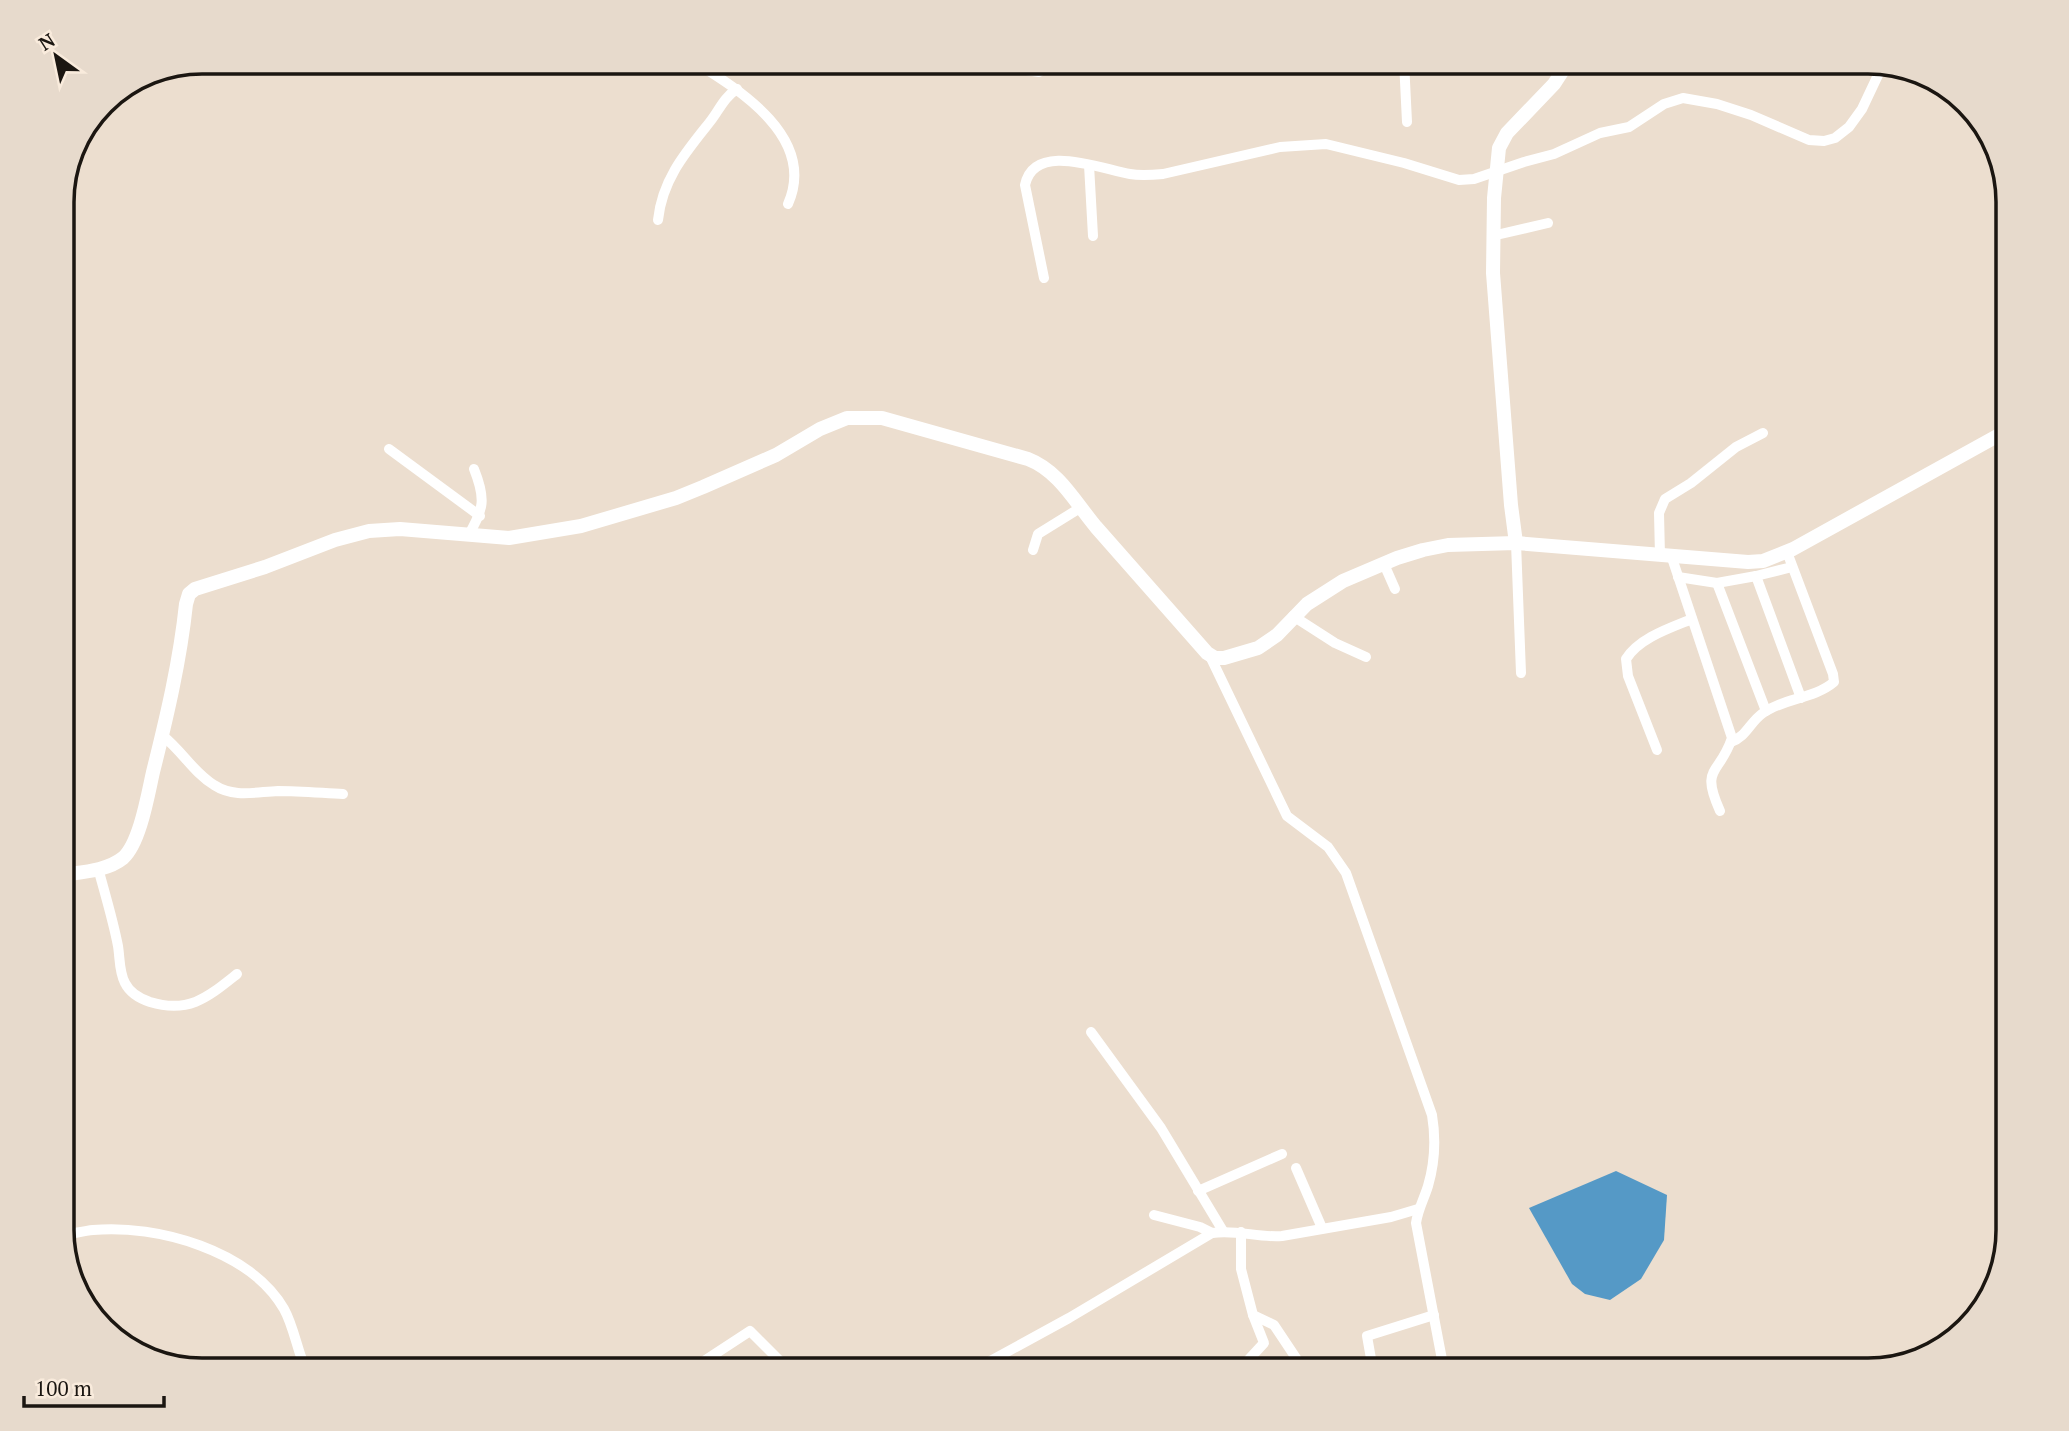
<svg xmlns="http://www.w3.org/2000/svg" width="2069" height="1431" font-family="'PT Serif',serif">
	<style>
		.water { fill: #5599c6 }
		.lines { fill: none; stroke-linecap: round; stroke-linejoin: round }
		.minor { stroke: #fff; stroke-width: 10 }
		.tertiary { stroke: #fff; stroke-width: 14 }
		.rim { fill: none; stroke: #1b1611; stroke-width: 3.5 }
	</style>
	<rect width="100%" height="100%" fill="#ecdecf"/>
	<path class="water" d="M1616 1171 1667 1195 1664 1240 1641 1279 1610 1300 1585 1294 1572 1284 1529 1208Z"/>
	<g class="lines">
		<g class="minor">
			<path d="M693 61C740 90 817 138 788 204"/>
			<path d="M970 61 1039 72 1044 69 1047 61"/>
			<path d="M1404 61 1407 122"/>
			<path d="M1089 165 1093 236"/>
			<path d="M658 220C662 180 685 153 709 123 719 111 723 98 737 89"/>
			<path d="M1492 236 1548 223"/>
			<path d="M1044 278 1025 185C1034 141 1101 169 1130 174 1141 176 1152 175 1163 174L1280 147 1326 144 1404 163 1459 180 1474 179 1524 162 1554 154 1600 133 1629 127 1664 104 1683 98 1717 104 1751 115 1809 140 1824 141 1835 138 1849 127 1862 109 1879 73 1881 65"/>
			<path d="M389 449 480 516"/>
			<path d="M468 536C484 509 486 499 474 469"/>
			<path d="M1516 543 1521 673"/>
			<path d="M1033 550 1038 534 1080 508"/>
			<path d="M1660 556 1659 513 1665 499 1691 483 1736 447 1763 433"/>
			<path d="M1672 558 1732 738C1719 776 1700 766 1720 811"/>
			<path d="M1384 564 1395 589"/>
			<path d="M1756 576 1801 698"/>
			<path d="M1678 577 1717 583"/>
			<path d="M1293 616 1335 643 1366 657"/>
			<path d="M1210 656 1287 816 1328 847 1346 873 1432 1115C1436 1139 1435 1162 1428 1186 1424 1199 1418 1209 1416 1223L1444 1370"/>
			<path d="M1766 711 1717 583 1756 576 1792 567"/>
			<path d="M163 736C182 751 194 773 214 785 234 798 255 792 278 791 299 791 322 793 343 794"/>
			<path d="M1731 742C1746 737 1750 722 1763 713 1784 698 1814 699 1834 682L1833 674 1787 552"/>
			<path d="M1657 750 1628 676 1626 659C1639 638 1670 628 1692 619"/>
			<path d="M98 868C105 894 113 920 118 946 120 958 119 972 125 983 130 993 141 999 150 1002 189 1014 208 997 237 974"/>
			<path d="M1091 1032 1161 1128 1223 1231"/>
			<path d="M1296 1168 1322 1228"/>
			<path d="M1198 1191 1282 1154"/>
			<path d="M1154 1215 1200 1227 1212 1233"/>
			<path d="M1241 1232V1269L1253 1315 1274 1325 1304 1370"/>
			<path d="M62 1235C72 1234 83 1231 93 1230 157 1224 251 1251 284 1309 294 1327 297 1350 306 1370"/>
			<path d="M1240 1369 1264 1343 1253 1315"/>
			<path d="M687 1370 695 1367 750 1331 789 1370"/>
			<path d="M974 1370 1069 1318 1212 1233C1236 1229 1258 1238 1282 1236L1391 1217 1418 1209"/>
			<path d="M1373 1370 1367 1336 1434 1315"/>
		</g>
		<g class="tertiary">
			<path d="M1516 543 1511 505 1493 273 1494 198 1499 148 1507 133 1554 84 1569 61"/>
			<path d="M62 875C81 872 107 871 123 858 140 843 148 794 153 772 167 716 180 661 186 604L189 594 195 589 265 567 335 540 369 531 400 529 509 538 581 526 676 498 703 487 776 455 820 429 847 418H882L1028 459C1059 471 1075 502 1096 527 1133 569 1170 611 1207 653L1215 658H1224L1258 648 1277 635 1307 604 1343 581 1397 558 1423 550 1448 545 1516 543 1748 562 1763 561 1793 549 2008 430"/>
		</g>
	</g>
	<path d="M0 0H2069V1431H0ZM202 74H1868A128 128 0 0 1 1996 202V1230A128 128 0 0 1 1868 1358H202A128 128 0 0 1 74 1230V202A128 128 0 0 1 202 74Z" fill="#e7dacc" fill-rule="evenodd"/>
	<path class="rim" d="M202 74H1868A128 128 0 0 1 1996 202V1230A128 128 0 0 1 1868 1358H202A128 128 0 0 1 74 1230V202A128 128 0 0 1 202 74Z"/>
	<g transform="translate(56 56) rotate(327)" stroke="#f9ebdc" stroke-width="5" paint-order="stroke">
	<path d="M0-5L12 26L0 18L-12 26Z" fill="#1b1611"/>
	<text y="-10" font-size="19" font-weight="bold" text-anchor="middle" fill="#1b1611">N</text>
	</g>
	<path d="M24 1396v10h140v-10" fill="none" stroke="#1b1611" stroke-width="3.5"/>
	<text x="35" y="1396" font-size="21" fill="#1b1611" stroke="#f9ebdc" stroke-width="5" paint-order="stroke">100 m</text>
</svg>
